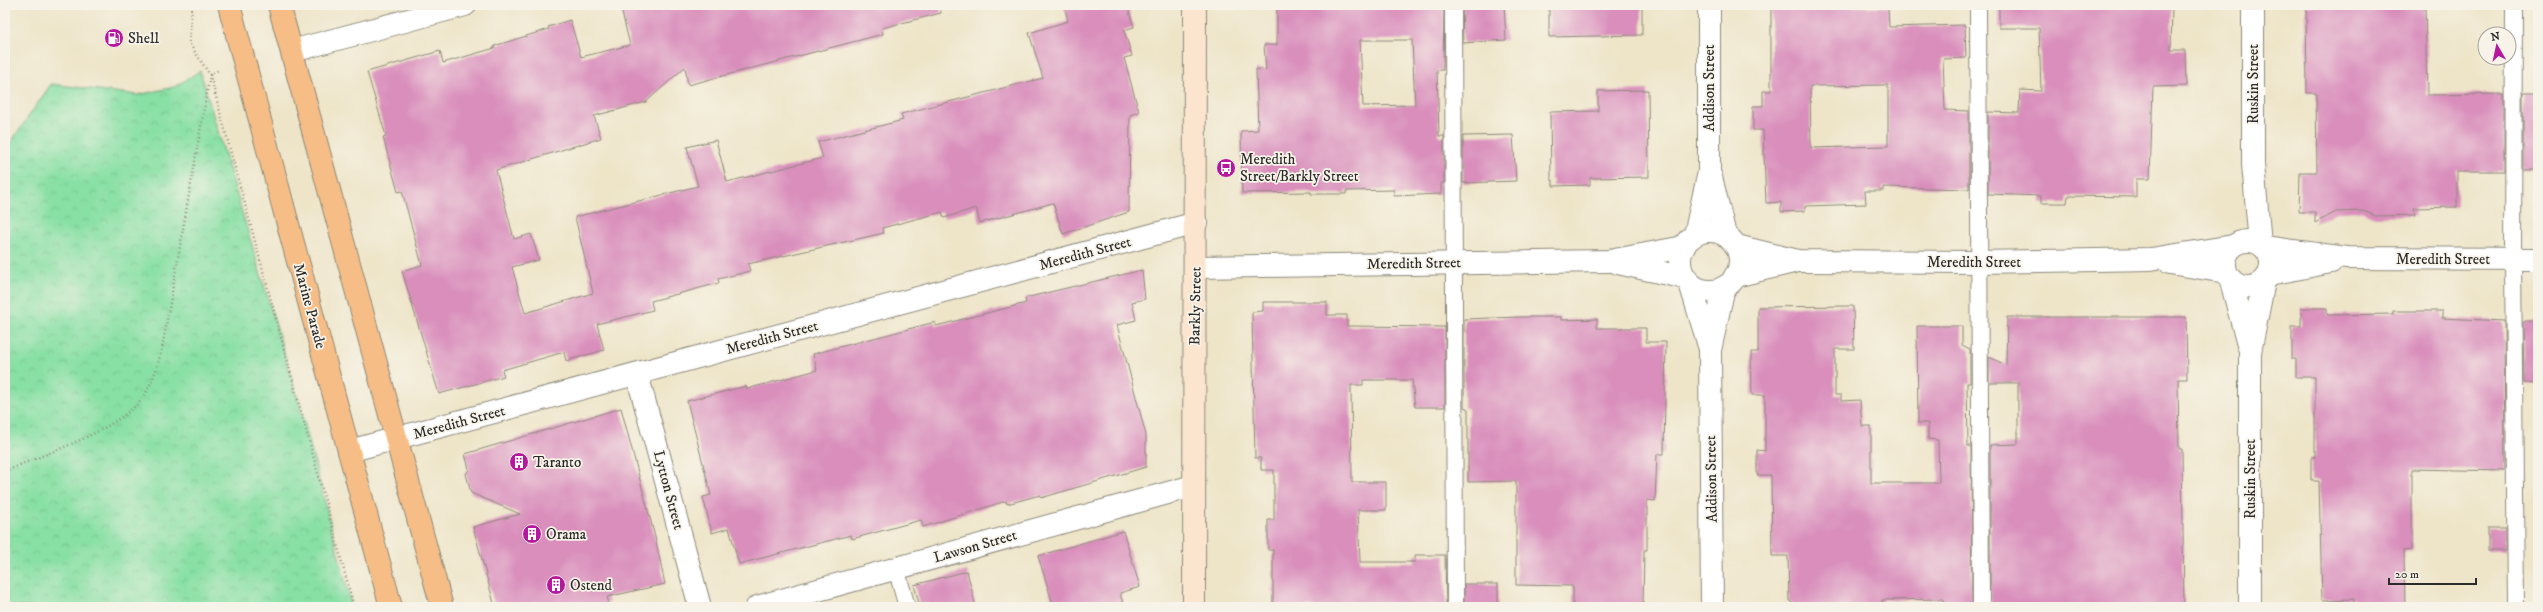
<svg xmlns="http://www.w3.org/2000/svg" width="2543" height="612" font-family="'IM FELL DW Pica',serif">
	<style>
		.park { fill: url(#park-crowns); stroke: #5a8668 }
		.building { fill: #d98ebc; fill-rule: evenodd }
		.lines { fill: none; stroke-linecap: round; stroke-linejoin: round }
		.service-casing { stroke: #8c887a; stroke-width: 18 }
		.minor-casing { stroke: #8c887a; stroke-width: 24 }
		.secondary-casing { stroke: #8c887a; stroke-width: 24 }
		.primary-casing { stroke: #8c887a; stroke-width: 24 }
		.path { stroke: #8c887a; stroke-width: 2.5; stroke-dasharray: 1 3; stroke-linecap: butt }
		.service { stroke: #fff; stroke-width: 16 }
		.minor { stroke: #fff; stroke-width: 22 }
		.secondary { stroke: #fbe5cf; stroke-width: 22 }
		.primary { stroke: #f6be86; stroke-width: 22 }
		.labels { text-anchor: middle; stroke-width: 3.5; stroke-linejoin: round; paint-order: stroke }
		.poi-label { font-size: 15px; fill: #2b2b2b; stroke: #f7f3e8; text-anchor: start }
		.street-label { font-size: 15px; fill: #2b2b2b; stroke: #f7f3e8 }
	</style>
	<defs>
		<pattern id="park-crowns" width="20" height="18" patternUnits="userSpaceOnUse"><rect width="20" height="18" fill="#88e0a4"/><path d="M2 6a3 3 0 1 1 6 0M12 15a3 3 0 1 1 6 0" fill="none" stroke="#76c08d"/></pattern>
	</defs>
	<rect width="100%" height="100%" fill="#f7f3e8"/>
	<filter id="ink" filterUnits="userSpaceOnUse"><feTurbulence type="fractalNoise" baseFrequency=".025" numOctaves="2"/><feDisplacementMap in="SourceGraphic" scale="8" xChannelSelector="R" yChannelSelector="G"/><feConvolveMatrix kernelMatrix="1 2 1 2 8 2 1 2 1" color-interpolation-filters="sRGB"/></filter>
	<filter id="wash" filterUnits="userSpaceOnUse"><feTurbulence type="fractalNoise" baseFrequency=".012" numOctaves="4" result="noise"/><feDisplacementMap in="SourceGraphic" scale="16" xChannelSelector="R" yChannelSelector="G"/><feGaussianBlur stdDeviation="0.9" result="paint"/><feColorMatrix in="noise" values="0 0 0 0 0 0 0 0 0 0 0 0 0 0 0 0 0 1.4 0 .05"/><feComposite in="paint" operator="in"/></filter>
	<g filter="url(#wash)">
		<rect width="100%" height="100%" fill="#eee5c9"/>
		<path class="park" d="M200 71 300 406 352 607H5V151L51 84 138 95 174 87Z"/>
		<g id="blocks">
			<g class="building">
				<path d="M639 5H940L941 13 882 28 883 34 688 85 685 67 646 102 594 116 601 138 496 170 514 239 531 234 539 260 512 267 525 313 593 293 575 217 698 186 687 147 716 140 727 182 823 158 818 142 903 120 901 114 1043 78 1029 33 1068 21 1064 5H1127L1134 27 1124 30 1132 56 1124 58 1139 112 1130 115 1129 212 1063 234 1053 203 980 223 976 208 944 218 942 212 882 228 884 233 748 264 750 271 718 279 719 283 651 301 653 310 597 324 604 350 566 361 564 352 502 370 504 376 439 394 402 271 422 265 402 191 398 192 383 137 386 136 367 72 440 51 443 63 495 48 494 46 549 29 548 27 570 20 581 57 630 45 621 9Z"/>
				<path d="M1277 5H1444L1443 70H1437L1439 136H1444V183H1441V194L1394 196V190L1346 191V194H1311V192L1242 193 1241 131 1258 130 1256 69 1266 70 1264 45H1277ZM1360 40H1412L1415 105 1363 106Z"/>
				<path d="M1462 5H1504L1506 40 1463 43Z"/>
				<path d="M1549 5H1642V35L1549 37Z"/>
				<path d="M1771 5 1888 7 1889 27 1965 25 1966 58 1943 59 1945 110 1969 111V189L1883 187V191H1865L1866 204 1805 206V211L1781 212V202L1766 203 1763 130H1753V106H1763V91H1771ZM1888 85V146L1811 148 1810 86Z"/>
				<path d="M1999 5H2172L2171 50H2185L2186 86 2153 87 2150 179H2136V197L2068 196 2067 203H2041V196L1988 194V112L2019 113 2020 90 2041 91 2039 28H1999Z"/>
				<path d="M2306 5H2425L2427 95 2504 94V171H2457V207L2414 208 2415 215 2376 216 2363 211 2336 212 2315 223V212H2299L2300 172H2317L2316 93H2307Z"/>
				<path d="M1648 90 1649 177 1590 178V185L1553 186V180H1551L1550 112 1598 111V91Z"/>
				<rect x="2523" y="93" width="15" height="77"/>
				<path d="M1513 135 1516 181 1463 183V136Z"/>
				<path d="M1142 270 1145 299 1132 302 1136 320 1117 325 1146 435V467L1041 498 1040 495 1007 504 1006 501 923 527 921 520 852 539 851 535 739 564 729 528 712 533 703 497 711 495 687 401 746 386 747 389 817 370 813 354 935 322 936 326 1026 303 1025 298Z"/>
				<path d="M1263 302H1327V315H1347V326L1445 327V407H1415L1412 380H1363V385H1351L1352 482H1386V510H1358L1360 562H1415V555H1445L1446 607H1273V550H1268V520H1274V470H1261V458H1255L1252 312 1263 311Z"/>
				<path d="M1853 306 1854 349H1835V395H1841V401L1860 400 1862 426H1871V483H1939L1938 440 1928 439V423H1918L1917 326H1962V345L1970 349V383H1967L1968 446H1971L1972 607H1943V599L1882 600V607H1792L1791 601H1789L1788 556H1772L1771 475H1757V450L1765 451V395H1752L1751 352H1758V307Z"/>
				<path d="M2301 308H2327V315L2393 314V311H2442V318L2504 321 2505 471 2412 469V550L2404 551 2405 607H2354V599L2322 600 2319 481H2311V457H2315V377H2296V359H2292V326H2301Z"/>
				<path d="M1519 317H1561V320L1597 319V328H1646V342H1666L1664 454H1657L1655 501 1647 500V550H1644L1643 607H1573V586L1516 585V481L1468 482V409L1464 407V319Z"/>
				<path d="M2007 317H2186L2187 379H2178L2179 449H2182L2184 607H1990V445L2018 444V383H1989V357L2006 365Z"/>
				<path d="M2523 322H2538V384L2524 383Z"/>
				<path d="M621 408 655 537 665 584 607 597 609 603 594 607H495L473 527 520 514 471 493 466 474 469 469 465 454Z"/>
				<rect x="2487" y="528" width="19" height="23"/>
				<path d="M1123 531 1140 587 1120 593 1124 607H1054L1038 556Z"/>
				<path d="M967 571 976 607H920L914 585Z"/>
				<rect x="1464" y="584" width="34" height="23"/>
			</g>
		</g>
	</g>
	<g filter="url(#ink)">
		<use href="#blocks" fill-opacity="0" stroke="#8c887a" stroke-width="1"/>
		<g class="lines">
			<g class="service-casing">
				<g id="service">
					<path d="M1453 5 1455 607"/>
					<path d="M1978 5 1981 607"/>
					<path d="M2514 5 2513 259 2516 607"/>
					<path d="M896 568 907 607"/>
				</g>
			</g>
			<g class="minor-casing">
				<g id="minor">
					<path d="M2253 5V164L2260 244"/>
					<path d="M292 51 465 5"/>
					<path d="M1711 177 1725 235"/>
					<circle cx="1710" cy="261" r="30"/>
					<path d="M1695 235 1709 172V5"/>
					<circle cx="2248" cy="264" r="23"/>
					<path d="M1736 246 1798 261 1978 262 2151 259 2233 246"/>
					<path d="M2264 247 2347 258 2538 259"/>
					<path d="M1618 263 1686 278"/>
					<path d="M2170 263 2226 272"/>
					<path d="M1196 267 1609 261 1684 247"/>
					<path d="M2269 274 2331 262"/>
					<path d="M1735 276 1793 262"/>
					<path d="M2231 281 2248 345"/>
					<path d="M1690 283 1710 349"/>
					<path d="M637 374 700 607"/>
					<path d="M349 451 1196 223"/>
					<path d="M757 607 1193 486"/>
					<path d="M1712 607 1710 350 1724 287"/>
					<path d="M2250 607V352L2264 281"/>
				</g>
			</g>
			<g class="secondary-casing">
				<path id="secondary" d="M1194 607 1195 5"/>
			</g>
			<g class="primary-casing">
				<g id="primary">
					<path d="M229 5 391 607"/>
					<path d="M279 5 442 607"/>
				</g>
			</g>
			<g class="path">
				<path d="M192 5 189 43 210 75 354 607"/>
				<path d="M5 471C44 454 118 431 143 397 154 381 159 361 163 343L210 75 220 69"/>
			</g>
			<use href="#service" class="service"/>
			<use href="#minor" class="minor"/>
			<use href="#secondary" class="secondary"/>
			<use href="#primary" class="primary"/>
		</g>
	</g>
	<defs>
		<g id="fuel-disc" transform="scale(1)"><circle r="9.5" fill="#b5179e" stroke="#f7f3e8"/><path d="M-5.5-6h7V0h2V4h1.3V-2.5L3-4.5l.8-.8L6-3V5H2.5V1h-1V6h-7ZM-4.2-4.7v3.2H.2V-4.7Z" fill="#fff"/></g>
		<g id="bus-disc" transform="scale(1)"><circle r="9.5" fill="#b5179e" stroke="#f7f3e8"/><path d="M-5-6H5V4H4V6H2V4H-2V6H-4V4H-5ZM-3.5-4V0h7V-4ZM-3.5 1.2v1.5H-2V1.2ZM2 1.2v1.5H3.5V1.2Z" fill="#fff"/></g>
		<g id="building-disc" transform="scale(1)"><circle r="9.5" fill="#b5179e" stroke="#f7f3e8"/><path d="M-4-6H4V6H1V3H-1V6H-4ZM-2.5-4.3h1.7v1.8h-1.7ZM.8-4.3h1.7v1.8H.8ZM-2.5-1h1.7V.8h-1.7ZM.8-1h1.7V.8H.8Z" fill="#fff"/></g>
	</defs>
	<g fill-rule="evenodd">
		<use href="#fuel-disc" x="114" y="38"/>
		<use href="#bus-disc" x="1226" y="168"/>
		<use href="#building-disc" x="519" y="462"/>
		<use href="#building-disc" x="532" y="534"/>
		<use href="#building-disc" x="556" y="585"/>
	</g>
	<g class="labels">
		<g class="poi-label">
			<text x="128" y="43">Shell</text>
			<text x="1240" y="164">Meredith<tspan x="1240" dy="17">Street/Barkly Street</tspan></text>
			<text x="533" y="467">Taranto</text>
			<text x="546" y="539">Orama</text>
			<text x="570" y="590">Ostend</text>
		</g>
		<g class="street-label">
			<text transform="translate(2253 84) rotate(-90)" y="5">Ruskin Street</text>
			<text transform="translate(1709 88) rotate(-90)" y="5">Addison Street</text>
			<text transform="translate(1085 253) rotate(-15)" y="5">Meredith Street</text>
			<text x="2443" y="264">Meredith Street</text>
			<text x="1974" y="267">Meredith Street</text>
			<text transform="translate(1414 263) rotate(-1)" y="5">Meredith Street</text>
			<text transform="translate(310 306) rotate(75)" y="5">Marine Parade</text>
			<text transform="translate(1195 306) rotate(-89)" y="5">Barkly Street</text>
			<text transform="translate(772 337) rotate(-15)" y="5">Meredith Street</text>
			<text transform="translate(459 422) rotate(-15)" y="5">Meredith Street</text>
			<text transform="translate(1711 479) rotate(-91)" y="5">Addison Street</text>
			<text transform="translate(2250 479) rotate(-90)" y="5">Ruskin Street</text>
			<text transform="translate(669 490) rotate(75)" y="5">Lytton Street</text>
			<text transform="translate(975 546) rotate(-16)" y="5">Lawson Street</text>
		</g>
	</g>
	<rect width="2543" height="612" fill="none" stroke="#f7f3e8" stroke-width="20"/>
	<g transform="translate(2497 46) rotate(351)"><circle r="19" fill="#f7f3e8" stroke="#a5a39c"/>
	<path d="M0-3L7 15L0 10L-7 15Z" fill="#b5179e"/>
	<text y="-6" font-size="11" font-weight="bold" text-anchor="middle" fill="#2b2b2b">N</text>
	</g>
	<path d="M2389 578v6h87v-6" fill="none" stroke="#2b2b2b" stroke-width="2"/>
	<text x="2395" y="578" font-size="12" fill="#2b2b2b" stroke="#f7f3e8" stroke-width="3" paint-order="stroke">20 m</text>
</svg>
